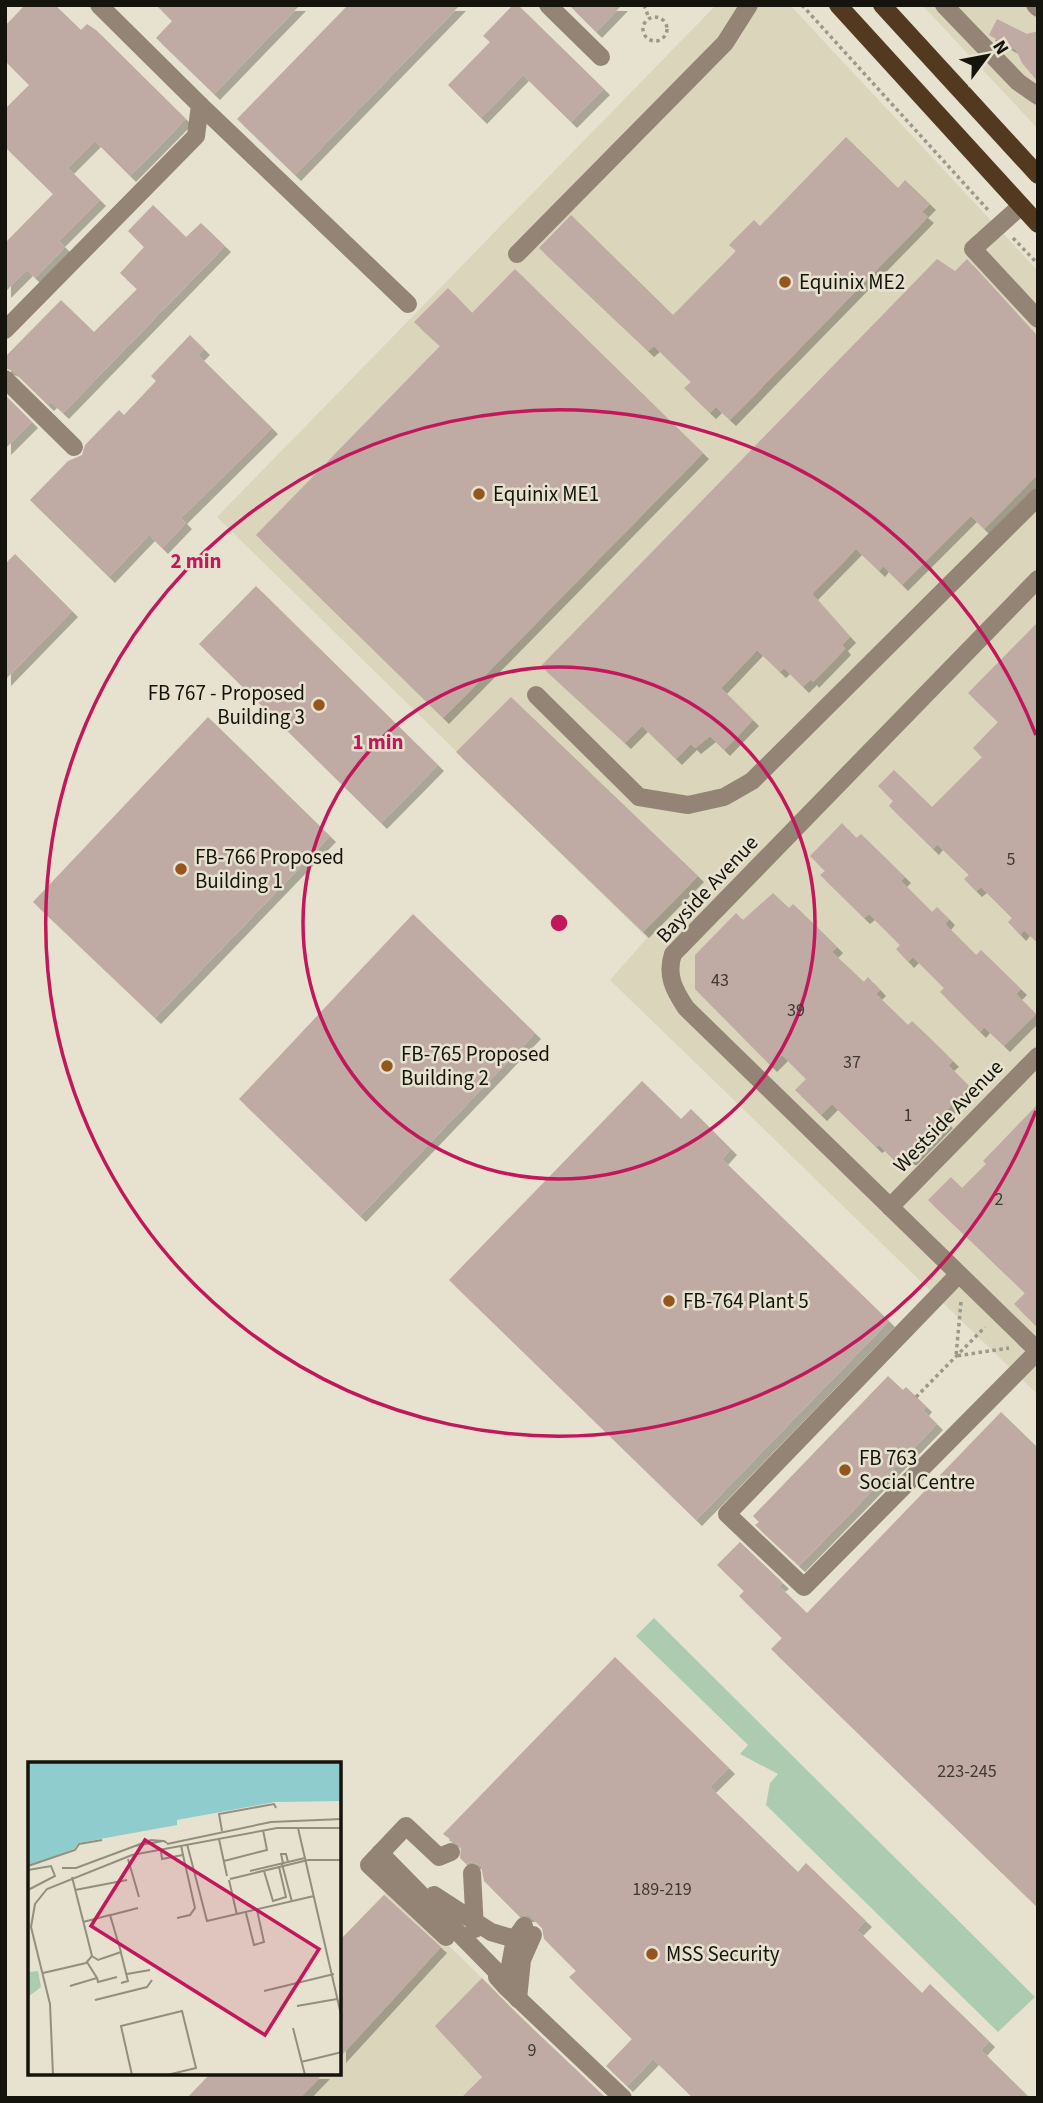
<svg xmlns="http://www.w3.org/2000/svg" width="1043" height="2103" font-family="'Source Sans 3',sans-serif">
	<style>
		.built { fill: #dbd5bb }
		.green { fill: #accbb1 }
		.building { fill: #bfaaa4; filter: url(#shadow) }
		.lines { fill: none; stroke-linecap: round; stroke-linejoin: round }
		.path { stroke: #9c998a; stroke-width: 3.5; stroke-dasharray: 3.5 3.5; stroke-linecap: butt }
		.minor { stroke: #938475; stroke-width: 18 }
		.major { stroke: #52391f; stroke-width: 18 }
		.ring { fill: none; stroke: #c2185b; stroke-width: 3.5 }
		.poi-dot { fill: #94561c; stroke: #e6e2cf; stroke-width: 2.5 }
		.labels { text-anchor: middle; stroke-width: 5; stroke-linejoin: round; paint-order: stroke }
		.number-label { font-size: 18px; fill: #3f3932 }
		.poi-label { font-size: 21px; fill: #14130c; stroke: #e6e2cf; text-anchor: start }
		.street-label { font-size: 21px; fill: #14130c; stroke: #e6e2cf }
		.inset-river { fill: none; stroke: #8ecccd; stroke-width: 3.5 }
		.inset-road { fill: none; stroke: #928f81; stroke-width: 2 }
		.view { fill: #c2185b; fill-opacity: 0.15; stroke: #c2185b; stroke-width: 3.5 }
		.inset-edge { fill: none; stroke: #14130c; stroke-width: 3.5 }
		.centre { fill: #c2185b; stroke: #e6e2cf; stroke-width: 3.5 }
		.ring-label { font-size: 21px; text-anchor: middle; font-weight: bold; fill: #c2185b; stroke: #e6e2cf; stroke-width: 5; stroke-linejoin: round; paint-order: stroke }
	</style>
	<defs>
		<filter id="shadow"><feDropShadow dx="6" dy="6" stdDeviation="0" flood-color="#0004"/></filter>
	</defs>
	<rect width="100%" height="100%" fill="#e6e2cf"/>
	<g class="built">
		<path d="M716 5H790L1038 271V1395L610 980 647 938 217 517Z"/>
		<path d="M922 5H1038V129Z"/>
		<path d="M390 1888 531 2026 461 2098H187L211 2073H340V1940Z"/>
	</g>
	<path class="green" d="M654 1618 1035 1997 998 2032 766 1805 770 1783 778 1774 740 1754 748 1745 636 1636Z"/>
	<g class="building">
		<path d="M25 5H55L81 30 87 24 96 30 186 119 130 176 95 141 68 168 100 200 59 241 65 247 35 278 27 270 5 292V243L53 194 5 147V109L29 85 5 61V26Z"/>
		<path d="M156 5H300L214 94 156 38 172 21Z"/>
		<path d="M348 5H460L295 175 237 119Z"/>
		<path d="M513 5H518L604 89 571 122 523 75 481 118 448 85 490 42 483 36Z"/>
		<path d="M569 5H622L596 32Z"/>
		<path d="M997 19 1027 34 1038 31V82L1022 63 1016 50 989 35Z"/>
		<path d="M846 137 898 188 905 180 930 204 922 212 928 217 730 420 716 407 710 413 684 388 691 382 654 346 648 351 539 248 571 215 673 315 736 251 729 245 754 220 760 226Z"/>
		<path d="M153 205 186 237 201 223 225 246 63 413 51 402 48 405 13 371 5 368V357L61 300 94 332 137 289 120 273 144 247 128 231Z"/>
		<path d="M937 259 955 271 967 259 1038 337V474L984 529 971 516 902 585 883 566 879 571 856 549 812 594 850 637 842 645 845 649 813 682 811 679 803 687 784 668 780 672 757 650 721 688 753 720 724 750 710 736 695 748 691 744 676 759 642 726 625 743 541 666Z"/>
		<path d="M515 269 703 453 443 718 256 535 440 346 414 322 448 288 472 313Z"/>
		<path d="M190 335 204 349 198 355 272 428 181 518 186 523 162 548 149 535 109 577 30 500 68 461 82 455 85 445 119 410 124 415 156 381 151 376Z"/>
		<path d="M5 395 32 422 5 449Z"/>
		<path d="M15 554 72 611 5 680V564Z"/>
		<path d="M256 586 438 765 381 823 199 644Z"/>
		<path d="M1038 622V943L1024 930 1020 935 1008 922 1012 918 981 887 976 891 964 879 969 875 937 844 933 849 889 806 893 801 878 786 894 770 932 807 982 757 973 748 998 722 968 693Z"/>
		<path d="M511 697 698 876 643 932 456 752Z"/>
		<path d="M208 717 330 836 155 1018 33 902Z"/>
		<path d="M842 823 856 838 861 834 905 877 901 881 932 912 937 907 949 919 945 924 976 955 981 950 1021 989 1016 994 1036 1014 1004 1046 984 1027 980 1032 940 992 944 988 913 957 908 962 896 949 900 945 869 914 864 918 820 875 825 871 810 856Z"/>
		<path d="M773 893 789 908 793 904 817 927 837 947 832 952 864 982 868 977 880 990 876 994 908 1025 912 1021 936 1044 953 1061 948 1065 968 1085 941 1117 947 1122 911 1159 892 1158 879 1145 876 1147 832 1104 821 1115 795 1090 806 1079 782 1055 771 1066 695 989V955L736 913 743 920Z"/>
		<path d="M413 914 535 1033 360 1216 239 1099Z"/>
		<path d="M642 1081 681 1119 691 1109 731 1149 722 1159 889 1321 696 1520 449 1280Z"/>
		<path d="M1038 1104V1328L1014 1304 1025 1293 928 1200 951 1177 962 1188 986 1164 983 1161Z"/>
		<path d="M888 1376 903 1390 906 1387 926 1406 923 1410 937 1424 799 1566 755 1525 759 1522 753 1516Z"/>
		<path d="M1001 1412 1038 1448V1908L771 1649 782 1638 739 1596 744 1591 717 1565 740 1542 783 1583 779 1586 807 1613Z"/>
		<path d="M615 1657 729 1768 710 1787 798 1872 806 1863 866 1921 857 1930 922 1993 930 1984 989 2041 981 2050 1030 2098H693L653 2059 627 2086 606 2066 632 2039 569 1977 576 1971 544 1939 542 1928 530 1916H519L484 1881 481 1866 472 1862 466 1864 460 1858 461 1847 443 1834Z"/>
		<path d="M384 1895 441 1947 340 2057V1940Z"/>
		<path d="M482 1978 511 2008 606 2098H461L482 2077 435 2026Z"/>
		<path d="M211 2073H324L300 2098H187Z"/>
	</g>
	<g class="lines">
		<g class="path">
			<path d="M644 5 649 18"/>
			<path d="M802 5 989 211"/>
			<circle cx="655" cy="29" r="12"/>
			<path d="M1013 238 1038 264"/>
			<path d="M961 1302 956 1356 1009 1348"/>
			<path d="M916 1397 985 1327"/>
		</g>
		<g class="minor">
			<path d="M548 5 601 57"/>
			<path d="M944 5 1018 82 1038 96"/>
			<path d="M1035 5 1038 8"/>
			<path d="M200 105 408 304"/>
			<path d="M1021 206 973 249 1038 319"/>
			<path d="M517 254 725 43 749 5"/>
			<path d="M5 330 196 136 200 105 99 5"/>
			<path d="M5 379 74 447"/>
			<path d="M1038 579 673 954C666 975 674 990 686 1008L1038 1351"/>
			<path d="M536 695 639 797 688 805 724 797 752 781 1038 497"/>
			<path d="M890 1207 1038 1056"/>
			<path d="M958 1275 727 1514 804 1587 1038 1351"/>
			<path d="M380 1853 497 1972V1977L506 1987 623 2098"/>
			<path d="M472 1873 475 1929"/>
			<path d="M434 1895 491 1932 515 1939"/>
			<path d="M446 1937 369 1865 406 1826 439 1857 451 1852"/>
			<path d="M506 1987 515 1939 524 1926"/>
			<path d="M518 1999 522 1960 533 1935"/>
		</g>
		<g class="major">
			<path d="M838 5 1038 224"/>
			<path d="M882 5 1038 175"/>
		</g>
	</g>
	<g class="ring">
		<circle cx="559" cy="923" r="256"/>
		<path d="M1036 1111A513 513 0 1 1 1036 735"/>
	</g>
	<g class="poi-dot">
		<circle cx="785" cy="282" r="7"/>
		<circle cx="479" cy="494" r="7"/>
		<circle cx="319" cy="705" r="7"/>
		<circle cx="181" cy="869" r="7"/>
		<circle cx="387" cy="1066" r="7"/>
		<circle cx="669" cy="1301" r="7"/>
		<circle cx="845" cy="1470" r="7"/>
		<circle cx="652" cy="1954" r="7"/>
	</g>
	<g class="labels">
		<g class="number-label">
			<text x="1011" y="865">5</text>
			<text x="720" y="986">43</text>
			<text x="796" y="1016">39</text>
			<text x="852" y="1068">37</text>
			<text x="908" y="1121">1</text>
			<text x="999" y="1205">2</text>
			<text x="967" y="1777">223-245</text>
			<text x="662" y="1895">189-219</text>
			<text x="532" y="2056">9</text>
		</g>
		<g class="poi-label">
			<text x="799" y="289">Equinix ME2</text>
			<text x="493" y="501">Equinix ME1</text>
			<text x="305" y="700" text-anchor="end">FB 767 - Proposed<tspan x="305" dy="24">Building 3</tspan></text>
			<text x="195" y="864">FB-766 Proposed<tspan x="195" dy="24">Building 1</tspan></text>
			<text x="401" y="1061">FB-765 Proposed<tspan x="401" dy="24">Building 2</tspan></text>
			<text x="683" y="1308">FB-764 Plant 5</text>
			<text x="859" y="1465">FB 763<tspan x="859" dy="24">Social Centre</tspan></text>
			<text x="666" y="1961">MSS Security</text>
		</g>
		<g class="street-label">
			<text transform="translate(707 889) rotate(-47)" y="7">Bayside Avenue</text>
			<text transform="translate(948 1116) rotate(-46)" y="7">Westside Avenue</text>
		</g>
	</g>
	<g transform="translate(28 1762)">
		<rect width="313" height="313" fill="#e6e2cf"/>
		<path d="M10 209 13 225 0 235V210Z" fill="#accbb1"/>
		<path d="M0 0H313V39L247 40 149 58V63L50 81 46 87 0 104Z" fill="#8ecccd"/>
		<path class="inset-river" d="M0 62 115 31 216 13 314 5M0 65 219 17 314 9M0 69 117 38 220 19 314 11M0 73 118 41 220 22 314 16"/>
		<path class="inset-road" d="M270 66 314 257M194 69 191 52 246 42 248 46M191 77 199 114M135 79 107 84 123 78 135 79H136L139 81M139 82 243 60 314 57M159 82 179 159 286 134M133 90 134 97 155 93 153 83M100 97 111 135M196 99 239 88 235 68M255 101 253 92H258L260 100M254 102 264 140M0 104 47 88 51 82 74 78M34 106H48L107 84M0 108 23 104 27 114 0 128M222 109 277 96M236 109 245 139 258 135 251 105M202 117 280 98H314M201 118 209 153M47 128 99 118M218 151 226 183 236 180 229 148M83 153 110 146M149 156 162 153 167 146 155 93M55 160 82 153 93 190 70 198 64 194M15 211 58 201 64 194 44 115M99 212 122 208M69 216 70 220 89 215M93 221 100 219 93 191M42 224 69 216 59 200M236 229 306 212M67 238 119 225 124 218M269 244 309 237M265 266 277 313M273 300 314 290M25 313 22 242 3 165 7 142 19 127 104 93 249 66H314M104 313 93 264 154 249 168 306 139 313"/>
		<path class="view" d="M117 78 291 187 237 273 63 164Z"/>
		<rect width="313" height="313" class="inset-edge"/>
	</g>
	<circle cx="559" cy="923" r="10" class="centre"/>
	<g class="ring-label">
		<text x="196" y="568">2 min</text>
		<text x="378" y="749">1 min</text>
	</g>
	<rect width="1043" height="2103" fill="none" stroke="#14130c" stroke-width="14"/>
	<g transform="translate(987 56) rotate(58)" stroke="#e6e2cf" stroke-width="5" paint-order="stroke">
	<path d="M0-5L12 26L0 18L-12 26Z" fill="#14130c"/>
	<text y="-10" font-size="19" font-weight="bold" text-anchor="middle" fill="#14130c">N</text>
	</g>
</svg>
